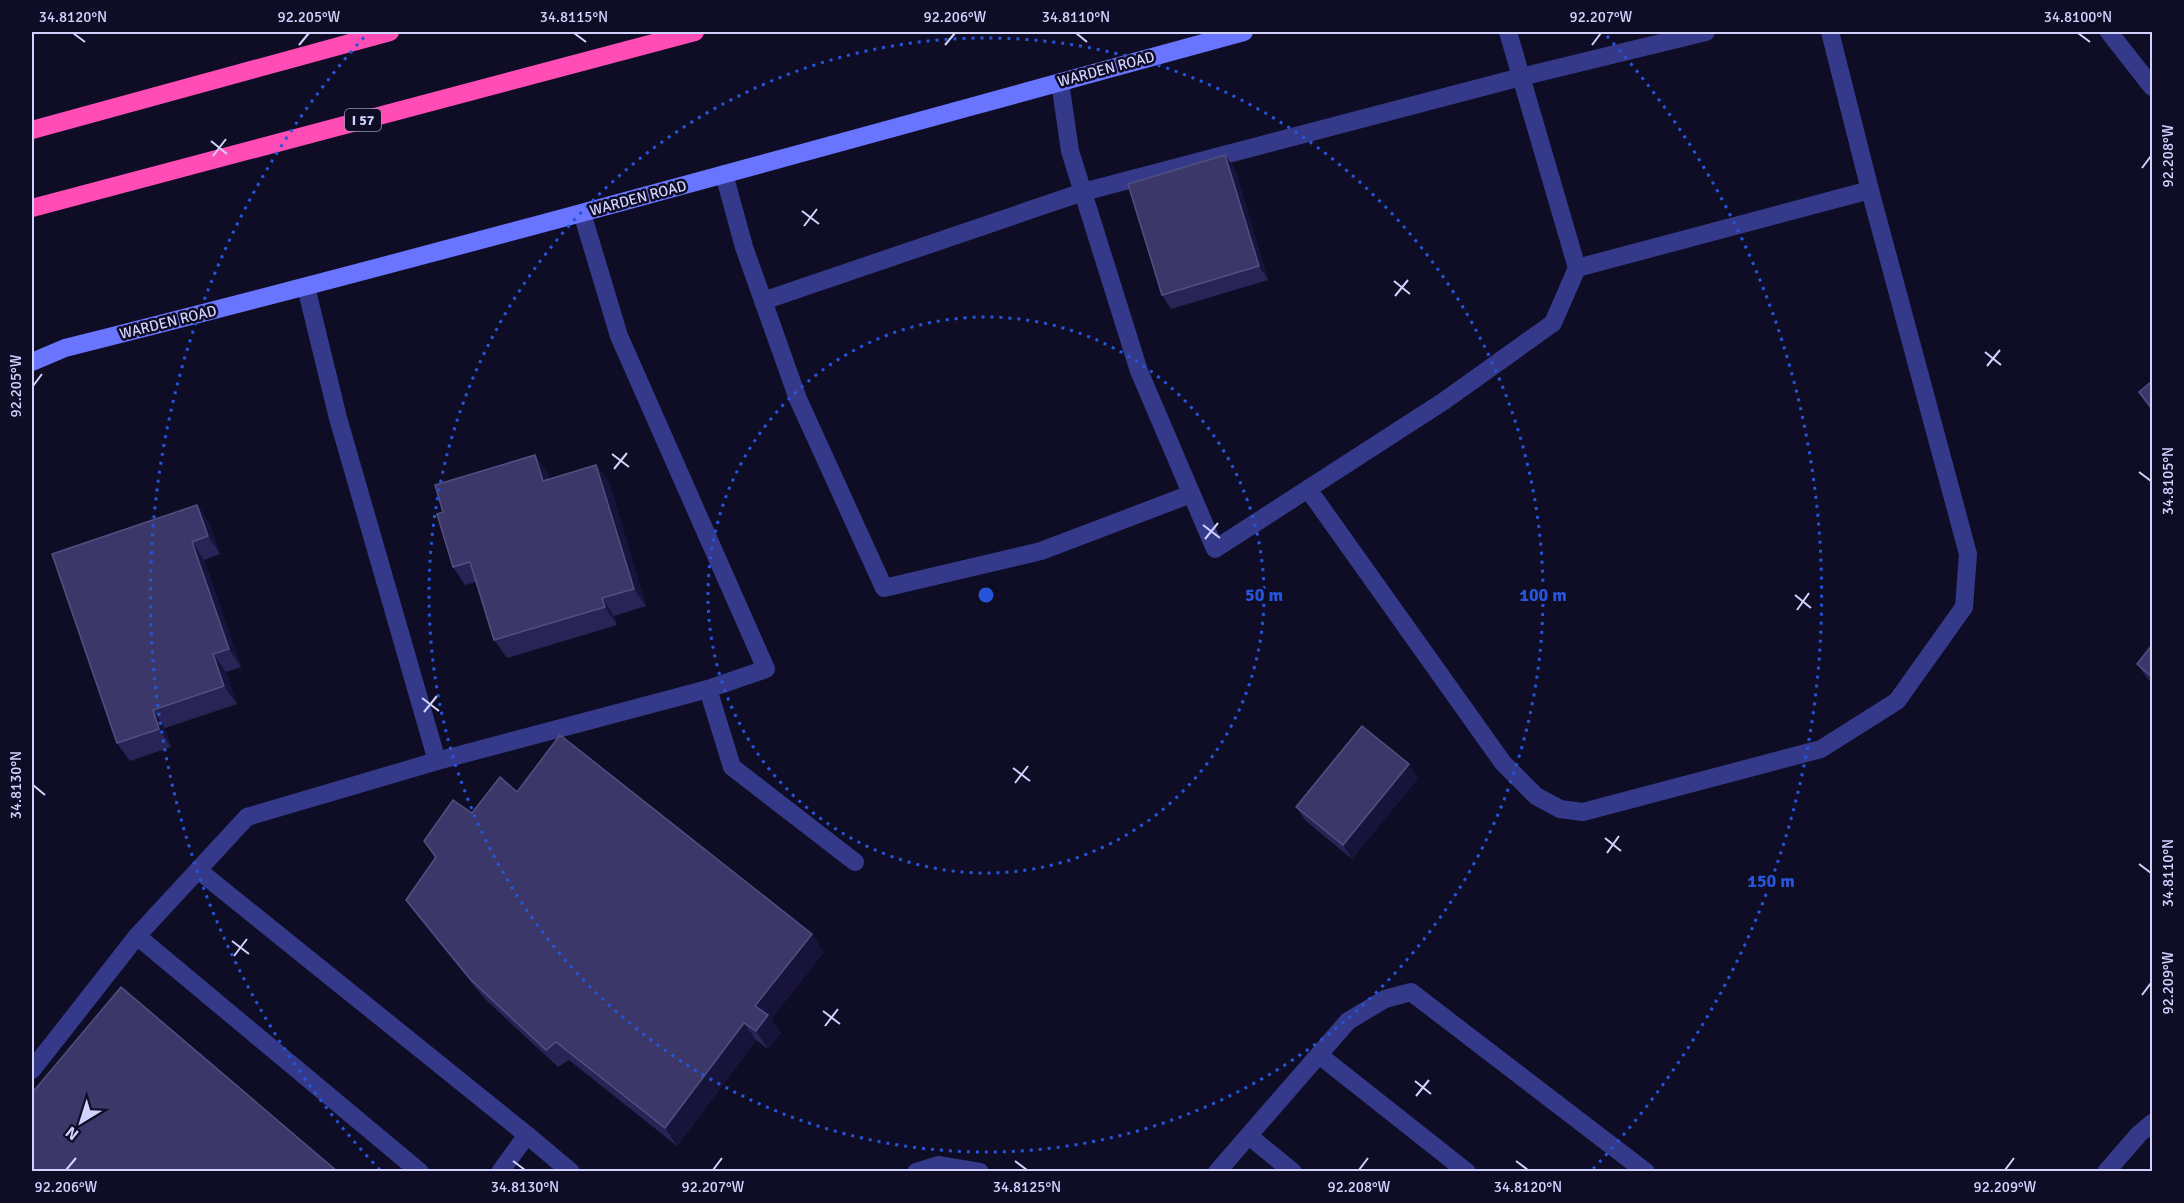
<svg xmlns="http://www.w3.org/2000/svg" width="2184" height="1203" font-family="Signika,sans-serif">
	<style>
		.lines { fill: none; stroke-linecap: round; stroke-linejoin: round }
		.lane { stroke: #343a89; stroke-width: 18 }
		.street { stroke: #343a89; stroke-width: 18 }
		.secondary { stroke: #6975ff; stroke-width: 18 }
		.highway { stroke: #ff4db5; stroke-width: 18 }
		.wall { fill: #292456 }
		.shaded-wall { fill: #17133b }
		.building { fill: #3b3768; stroke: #534f80; stroke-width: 1.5 }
		.ticks { fill: none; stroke: #d2d2ff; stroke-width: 2 }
		.ring { fill: none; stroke: #2655da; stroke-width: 3; stroke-dasharray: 3 6 }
		.labels { text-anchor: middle; stroke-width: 5; stroke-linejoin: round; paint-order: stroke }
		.shield { fill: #0f0d26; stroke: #9897be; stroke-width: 1.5 }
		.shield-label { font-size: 14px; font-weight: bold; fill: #d2d2ff }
		.street-label { font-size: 15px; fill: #d2d2ff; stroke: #0f0d26 }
		.centre { fill: #2655da; stroke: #0f0d26; stroke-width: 3 }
		.ring-label { font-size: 18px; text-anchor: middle; font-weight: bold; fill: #2655da; stroke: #0f0d26; stroke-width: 5; stroke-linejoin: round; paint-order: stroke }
		.neatline { fill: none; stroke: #d2d2ff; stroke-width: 2 }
		.ticks-label { font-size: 15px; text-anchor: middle; fill: #d2d2ff }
	</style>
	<rect width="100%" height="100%" fill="#0f0d26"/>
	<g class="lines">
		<g class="lane">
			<path d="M1508 32 1577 268 1870 190 1830 32"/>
			<path d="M2109 32 2152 87"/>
			<path d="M1060 82 1070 151 1139 371 1215 549 1444 401 1553 323 1577 268"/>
			<path d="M724 174 744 247 798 399 884 588 1041 551 1191 494"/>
			<path d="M306 287 338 418 437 761"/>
			<path d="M763 301 1083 192 1521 77 1706 32"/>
			<path d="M1308 489 1503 763 1536 796 1560 809 1583 812 1821 749 1897 701 1964 607 1968 554 1870 190"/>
			<path d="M708 689 732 767 855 862"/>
			<path d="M198 870 527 1135 500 1172"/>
			<path d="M137 936 420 1172"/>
			<path d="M1319 1055 1467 1172"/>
			<path d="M32 1070 137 936 247 817 437 761 708 689 766 669 619 336 582 213"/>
			<path d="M527 1135 571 1172"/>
			<path d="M1249 1136 1293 1172"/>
			<path d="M916 1172 938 1165 980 1172"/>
			<path d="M1217 1172 1348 1021 1385 999 1411 992 1646 1172"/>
		</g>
		<path class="street" d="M2106 1172 2139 1134 2152 1123"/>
		<path class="secondary" d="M32 362 65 348C460 249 851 139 1244 32"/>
		<g class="highway">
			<path d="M32 130 390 32"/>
			<path d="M32 208 695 32"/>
		</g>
	</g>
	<g class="wall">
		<path d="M1225 155 1235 169 1268 280 1171 309 1162 295Z"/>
		<path d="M596 465 609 482 646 606 614 616 617 625 507 658 494 640 476 582 465 585 453 567 548 473 549 479Z"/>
		<path d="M197 505 209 523 220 554 204 560 241 667 226 672 237 704 165 728 171 747 130 761 117 743Z"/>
		<path d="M2152 645V683L2147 678 2137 664Z"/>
		<path d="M1418 778 1352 859 1306 821 1296 807Z"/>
		<path d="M517 792 824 952 771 1019 781 1033 768 1049 756 1040 677 1146 569 1060 558 1067 484 998 419 918 406 900 435 858 424 841 472 813Z"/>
	</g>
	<g class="shaded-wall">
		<path d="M1225 155 1235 169 1268 280 1259 266Z"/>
		<path d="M535 455 548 473 555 499 543 481Z"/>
		<path d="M596 465 609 482 646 606 634 589Z"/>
		<path d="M197 505 209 523 220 554 208 536Z"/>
		<path d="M192 542 204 560 241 667 229 649Z"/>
		<path d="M602 598 614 616 617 625 605 607Z"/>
		<path d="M213 654 226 672 237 704 224 686Z"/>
		<path d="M153 710 165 728 171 747 159 729Z"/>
		<path d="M1409 764 1418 778 1352 859 1343 845Z"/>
		<path d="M812 934 824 952 771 1019 781 1033 768 1049 756 1031 755 1006Z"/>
		<path d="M744 1023 756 1040 677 1146 665 1128Z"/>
	</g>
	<g class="building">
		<path d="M1225 155 1259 266 1162 295 1128 184Z"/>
		<path d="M2152 381V409L2139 392Z"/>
		<path d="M535 455 543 481 596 465 634 589 602 598 605 607 494 640 470 562 453 567 437 514 443 512 435 485Z"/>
		<path d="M197 505 208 536 192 542 229 649 213 654 224 686 153 710 159 729 117 743 52 554Z"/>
		<path d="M2152 645V677L2137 664Z"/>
		<path d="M1362 726 1409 764 1343 845 1296 807Z"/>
		<path d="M560 735 812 934 755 1006 768 1015 756 1031 744 1023 665 1128 556 1042 546 1050 471 980 406 900 436 857 424 841 453 800 472 813 500 777 517 792Z"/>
		<path d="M121 987 338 1172H32V1093Z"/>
	</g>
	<path class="ticks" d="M73 33 85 42M574 33 586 42M1076 33 1087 42M2078 33 2090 42M299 45 309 33M945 45 955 33M1592 45 1601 33M211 141 227 154M213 156 226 139M2142 168 2151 156M802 211 819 224M804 226 817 209M1394 281 1410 294M1395 296 1408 280M1985 352 2001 365M1987 366 2000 350M33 386 42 374M612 454 629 467M614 469 627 453M2139 472 2151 481M1203 525 1220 538M1205 539 1218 523M1795 595 1811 608M1797 610 1809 593M422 698 439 711M424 712 437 696M1013 768 1030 781M1015 783 1028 766M33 785 45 795M1605 838 1621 851M1607 853 1619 836M2139 864 2151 873M232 941 249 954M234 956 247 939M2142 995 2151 983M823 1011 840 1024M825 1026 838 1009M1415 1081 1431 1094M1416 1096 1429 1080M513 1161 525 1170M1015 1161 1027 1170M1516 1161 1528 1170M66 1170 76 1158M713 1170 722 1158M1359 1170 1368 1158M2005 1170 2014 1158"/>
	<g class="ring">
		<circle cx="986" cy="595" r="278"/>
		<circle cx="986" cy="595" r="557"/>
		<path d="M380 1170A835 835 0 0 1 365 36M1607 36A835 835 0 0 1 1592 1170"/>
	</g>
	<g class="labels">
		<rect class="shield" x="345" y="109" width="36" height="22" rx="4.5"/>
		<g class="shield-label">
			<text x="363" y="125">I 57</text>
		</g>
		<g class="street-label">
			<text transform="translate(1106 69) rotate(-15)" y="5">WARDEN ROAD</text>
			<text transform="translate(638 198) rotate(-15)" y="5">WARDEN ROAD</text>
			<text transform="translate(168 322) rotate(-14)" y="5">WARDEN ROAD</text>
		</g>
	</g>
	<circle cx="986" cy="595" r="9" class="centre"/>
	<g class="ring-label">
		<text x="1264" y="601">50 m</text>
		<text x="1543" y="601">100 m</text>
		<text x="1771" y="887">150 m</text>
	</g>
	<rect width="2184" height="1203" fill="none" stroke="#0f0d26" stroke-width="66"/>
	<g transform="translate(81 1122) rotate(218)" stroke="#0f0d26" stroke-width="4.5" paint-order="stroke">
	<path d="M0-4.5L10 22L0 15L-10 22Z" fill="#d2d2ff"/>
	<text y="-9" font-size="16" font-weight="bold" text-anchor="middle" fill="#d2d2ff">N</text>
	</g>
	<rect x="33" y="33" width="2118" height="1137" class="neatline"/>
	<g class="ticks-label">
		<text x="73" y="22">34.8120°N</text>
		<text x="309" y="22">92.205°W</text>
		<text x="574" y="22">34.8115°N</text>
		<text x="955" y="22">92.206°W</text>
		<text x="1076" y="22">34.8110°N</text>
		<text x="1601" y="22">92.207°W</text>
		<text x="2078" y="22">34.8100°N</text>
		<text transform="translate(2168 156) rotate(-90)" y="5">92.208°W</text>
		<text transform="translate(16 386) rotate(-90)" y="5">92.205°W</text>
		<text transform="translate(2168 481) rotate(-90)" y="5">34.8105°N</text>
		<text transform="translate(16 785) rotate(-90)" y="5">34.8130°N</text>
		<text transform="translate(2168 873) rotate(-90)" y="5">34.8110°N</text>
		<text transform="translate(2168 983) rotate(-90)" y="5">92.209°W</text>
		<text x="66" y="1192">92.206°W</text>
		<text x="525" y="1192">34.8130°N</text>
		<text x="713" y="1192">92.207°W</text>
		<text x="1027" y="1192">34.8125°N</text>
		<text x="1359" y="1192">92.208°W</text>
		<text x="1528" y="1192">34.8120°N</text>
		<text x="2005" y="1192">92.209°W</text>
	</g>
</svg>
